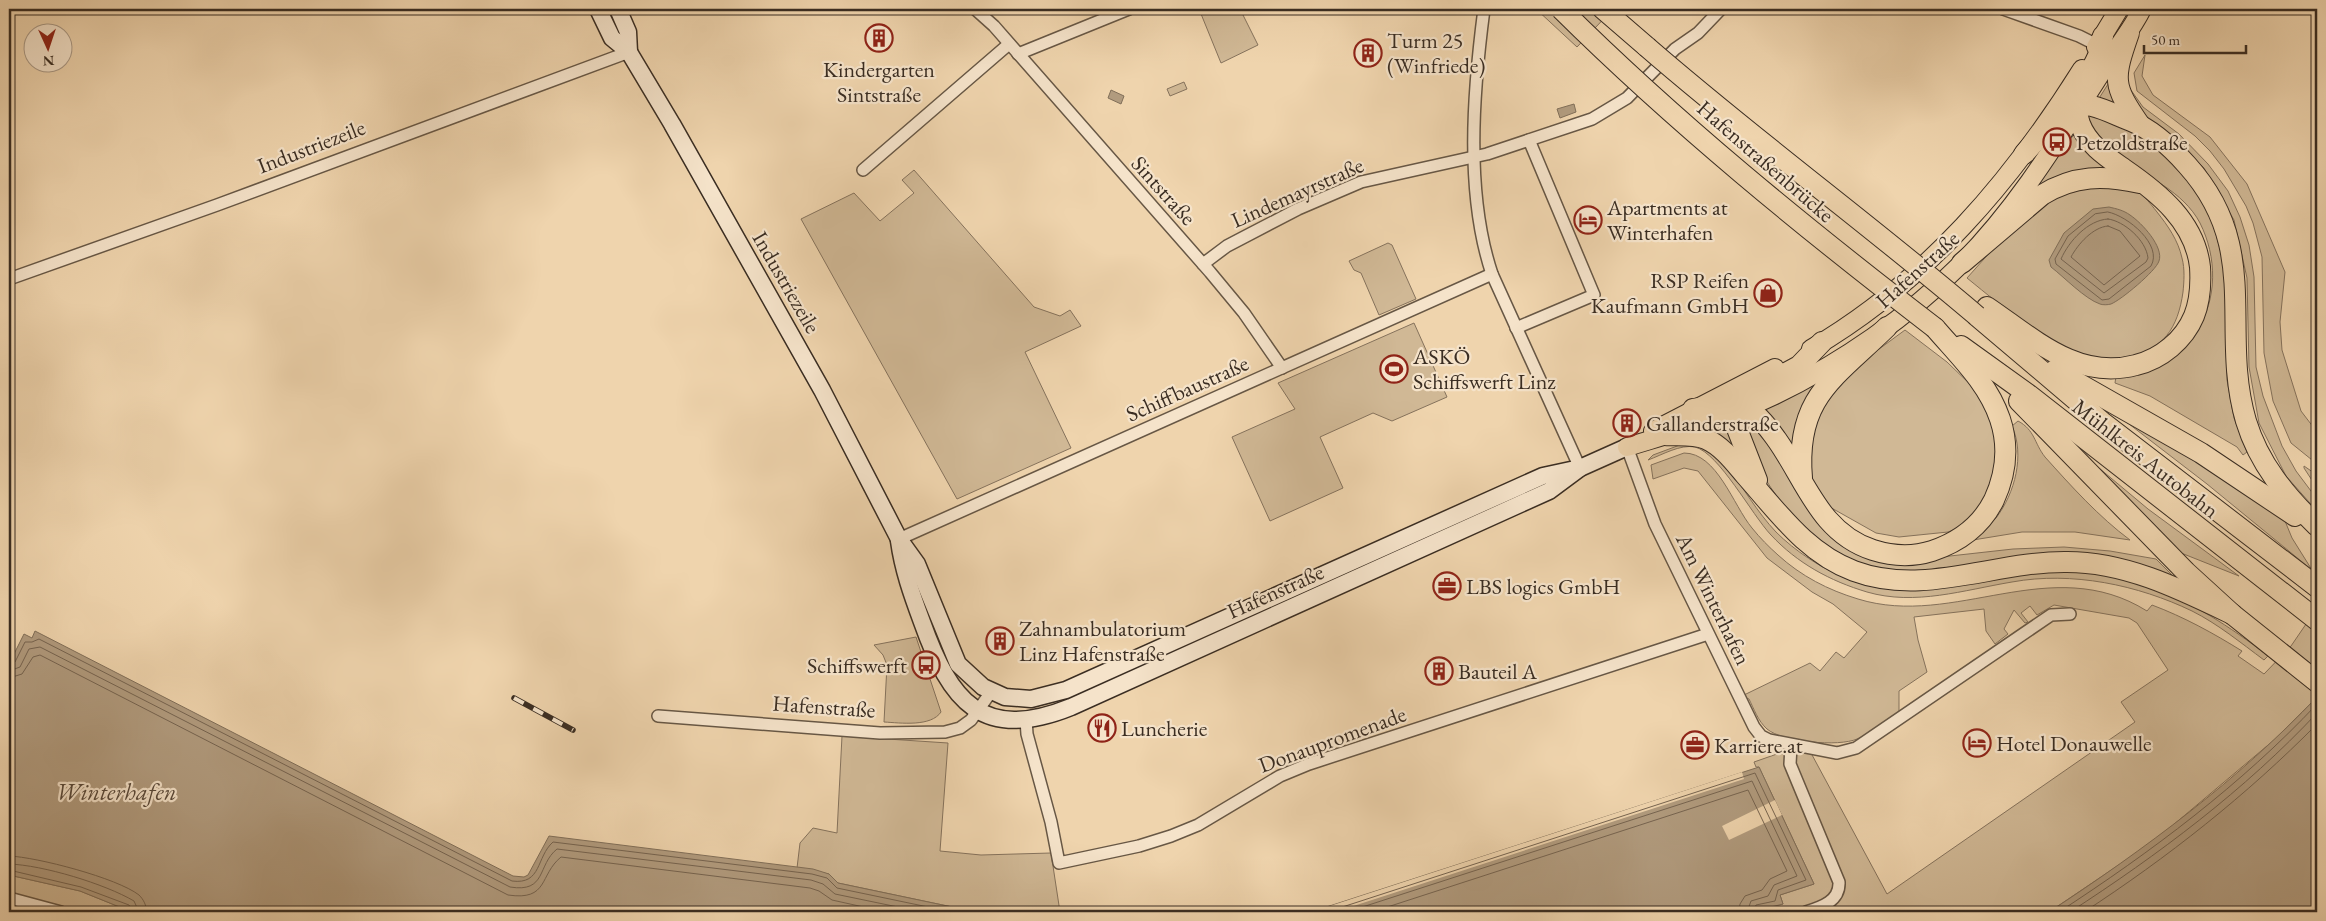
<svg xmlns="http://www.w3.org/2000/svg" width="2326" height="921" font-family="'EB Garamond',serif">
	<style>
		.green { fill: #d0b895; stroke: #85725c }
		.water { fill: #b19b7e; stroke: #816f59 }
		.pier { fill: #efd4ad }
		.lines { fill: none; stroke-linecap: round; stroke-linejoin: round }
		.shore { stroke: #766450; stroke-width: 1 }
		.street-casing { stroke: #675745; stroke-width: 14 }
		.secondary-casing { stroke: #3a2d22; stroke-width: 19 }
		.primary-casing { stroke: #3a2d22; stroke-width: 20 }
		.highway-casing { stroke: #3a2d22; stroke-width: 22 }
		.street { stroke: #f5e3ca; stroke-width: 11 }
		.secondary { stroke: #f5e3ca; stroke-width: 16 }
		.primary { stroke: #efd4ad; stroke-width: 18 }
		.highway { stroke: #efd4ad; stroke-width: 20 }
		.rail-casing { stroke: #3a2d22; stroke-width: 5.5 }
		.rail { stroke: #f5e3ca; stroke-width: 4; stroke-dasharray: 11; stroke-linecap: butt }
		.highway-bridge-casing { stroke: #3a2d22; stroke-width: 22; stroke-linecap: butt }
		.highway-bridge { stroke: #efd4ad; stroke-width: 20 }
		.labels { text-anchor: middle; stroke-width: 4.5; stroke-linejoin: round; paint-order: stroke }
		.poi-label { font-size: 22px; fill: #3a2d22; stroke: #f5e3ca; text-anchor: start }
		.street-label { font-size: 22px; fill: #3a2d22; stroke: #f5e3ca }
		.water-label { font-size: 24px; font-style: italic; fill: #584839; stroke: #f5e3ca }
	</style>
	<rect width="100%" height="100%" fill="#efd4ad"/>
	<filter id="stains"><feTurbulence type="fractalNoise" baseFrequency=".004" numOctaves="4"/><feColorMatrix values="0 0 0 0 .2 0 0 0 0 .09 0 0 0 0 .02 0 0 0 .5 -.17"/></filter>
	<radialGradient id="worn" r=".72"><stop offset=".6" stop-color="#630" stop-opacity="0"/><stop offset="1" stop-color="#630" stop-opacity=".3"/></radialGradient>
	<g class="green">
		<path d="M1199 9H1240L1258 45 1221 63Z"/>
		<path d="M1536 9H1613L1577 47Z"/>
		<path d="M2145 55 2142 76 2153 95 2210 137 2247 184 2285 272 2280 322 2282 350 2301 411 2317 432V464L2291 443 2273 401 2264 353 2262 257 2253 223 2246 206 2224 169 2210 151 2195 136 2137 91 2134 73Z"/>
		<path d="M2110 81 2114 106 2096 103Z"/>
		<path d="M1184 82 1187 89 1170 96 1167 89Z"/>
		<path d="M2128 86 2143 107 2179 134 2208 164 2228 191 2240 217 2249 245 2254 277 2256 367 2263 396 2282 446 2296 471 2317 499V511L2286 476 2259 423 2249 367 2247 278 2234 220 2204 168 2181 145 2136 110Z"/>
		<path d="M2090 112 2131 128 2160 151 2180 169 2195 190 2212 219 2225 268 2227 380 2234 418 2247 452 2243 455 2237 447 2150 396 2115 383 2116 376C2137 377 2151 369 2167 356 2176 349 2190 341 2196 332 2218 299 2217 257 2200 223 2183 191 2147 177 2118 157 2112 153 2104 149 2100 144 2094 136 2089 125 2085 117Z"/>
		<path d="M2074 135 2111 168 2031 193 2072 137Z"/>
		<path d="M914 170 1034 307 1060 316 1070 310 1081 326 1025 352 1071 448 957 499 801 219 854 193 880 221 914 193 902 180Z"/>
		<path d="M2080 184C2095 185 2115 182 2129 186 2140 190 2150 203 2157 212 2168 226 2178 240 2182 258 2185 269 2184 282 2183 292 2178 328 2163 351 2126 357 2119 358 2110 360 2103 359 2055 352 2004 308 1967 278L2009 231 2032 209Z"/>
		<path d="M1388 243 1392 245 1416 299 1379 315 1361 273 1354 270 1349 261Z"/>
		<path d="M1414 323 1447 397 1392 421 1373 413 1320 437 1343 488 1270 521 1232 437 1295 409 1278 383Z"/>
		<path d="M1905 330 1947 362 1974 388 1987 406 1998 445 1993 490 1966 525 1948 532 1899 537 1876 533 1828 506 1812 488 1806 459 1816 407 1856 366Z"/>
		<path d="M1828 375 1796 461 1761 412Z"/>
		<path d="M2116 414 2259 498 2285 521 2292 538 2312 570 2207 484Z"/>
		<path d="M1749 418 1760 428 1812 514 1828 534 1849 549 1896 562 2013 549 2064 547 2110 551 2156 559 2175 578 2137 565 1889 572C1880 570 1869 569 1859 565 1811 546 1773 500 1752 453 1747 443 1745 431 1743 420Z"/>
		<path d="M2018 421C2035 430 2034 443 2045 457 2071 486 2099 517 2130 540L2075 532H2022L1973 540C1980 533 1989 526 1996 518 2015 493 2025 455 2012 426Z"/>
		<path d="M1724 426 1727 428 1739 452 1709 429Z"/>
		<path d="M1688 442C1696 445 1707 447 1714 451 1718 454 1722 461 1726 465 1743 487 1757 512 1776 532 1795 551 1821 568 1845 578 1904 602 1954 582 2013 573 2113 558 2191 596 2268 656L2264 660C2241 643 2218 624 2192 611 2138 585 2072 571 2012 582 1964 590 1915 606 1867 592 1830 581 1797 563 1771 535 1752 515 1719 453 1695 447 1680 444 1662 455 1648 460L1653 455Z"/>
		<path d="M1684 453C1717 453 1733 505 1752 528 1760 538 1769 547 1778 555 1801 576 1828 590 1858 599 1955 629 2051 551 2147 611L2152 605C2184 617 2213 633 2242 651L2238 656 2264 674 2291 646 2317 608V697L2274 740 2153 842 2049 912H1751L1783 904 1780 895 1814 884 1759 767H1756L1754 762 1777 754 1811 753 1887 894 2135 722 2121 702 2168 670 2137 623 2129 618 2054 605 2037 615 2030 606 2021 613 2028 622 2025 623 2014 610 2004 629 2008 634 1995 644 1986 631 1984 609 1914 617 1918 640 1927 672 1899 691V712C1885 721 1872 733 1857 739 1839 747 1782 742 1767 729 1758 721 1754 709 1749 699L1744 697V695L1810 663 1820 671 1836 652 1844 658 1867 632 1833 604 1812 592 1767 558 1698 471 1684 468 1653 479 1651 465Z"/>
		<path d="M2087 458 2148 509 2239 576 2171 549Z"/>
		<path d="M2304 466 2317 475V488L2304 468Z"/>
		<path d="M916 637 941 712C931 727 901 723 884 722L887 665 883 655 874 645Z"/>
		<path d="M842 736 948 743 940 851 981 855 1051 853 1060 912H976L838 883 829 874 797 868 800 843 813 828 837 833Z"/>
		<path d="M9 875 80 891 132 912H9Z"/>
	</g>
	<g class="water">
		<path d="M1111 90 1124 96 1121 104 1108 98Z"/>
		<path d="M1574 104 1576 112 1560 118 1557 109Z"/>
		<path d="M2109 207C2117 209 2123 210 2130 215 2142 223 2164 247 2159 261 2156 271 2121 300 2111 304 2108 305 2102 305 2100 304 2085 299 2064 277 2051 267L2049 260 2064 233 2093 209Z"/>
		<path d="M35 631 513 876 524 877 528 875 549 836 813 869 829 874 838 883 976 912H132L80 891 9 875V664L24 634 32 638Z"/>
		<path d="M2317 697V912H2049C2145 849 2238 780 2317 697Z"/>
		<path d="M1759 767 1814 884 1780 895 1783 904 1751 912H1311Z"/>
	</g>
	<g class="pier">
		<path d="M1742 772 1744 779 1335 912H1332L1330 906Z"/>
		<path d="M1775 800 1782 815 1729 840 1722 826Z"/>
	</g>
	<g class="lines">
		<g class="shore">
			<path d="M2108 212C2128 216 2163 245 2151 266L2109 299 2102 300 2056 264 2055 259 2068 236 2095 214Z"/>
			<path d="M2108 219C2124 221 2146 240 2148 258L2146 262 2104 293 2061 259C2069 241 2088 220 2108 219Z"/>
			<path d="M2108 226 2120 231 2140 256 2104 285 2071 257C2078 244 2093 227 2108 226Z"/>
			<path d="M9 665 15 662 25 642H32L39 639 512 881C542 885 536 857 553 842L812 874 827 878 837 888 952 912"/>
			<path d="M9 671 20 667 29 649 40 647 510 887C547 893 537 865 557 849L811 880 823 884 835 894 922 912"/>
			<path d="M9 678 22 674 33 657 40 655 508 895C549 901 539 875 561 857L810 888 819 891 832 900 886 912"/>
			<path d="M9 856C37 857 117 878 139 895 144 900 146 905 147 912"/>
			<path d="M9 864C43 865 105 884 134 901L139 912"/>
			<path d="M9 870 81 887 129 905 133 912"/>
			<path d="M1327 912 1755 773 1806 880 1778 890 1775 901 1756 905 1753 912"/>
			<path d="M1347 912 1752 781 1797 876 1774 885 1768 896 1751 901 1747 912"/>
			<path d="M1372 912 1748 790 1787 871 1770 879 1762 890 1745 896 1740 904 1739 912"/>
			<path d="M2059 912C2151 852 2241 785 2317 704"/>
			<path d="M2070 912C2158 855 2245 790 2317 713"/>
			<path d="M2084 912C2167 858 2247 795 2317 724"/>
		</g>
		<g class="street-casing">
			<g id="street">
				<path d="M975 9 994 26 1210 272 1244 313 1282 368"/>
				<path d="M1484 9C1473 93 1465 193 1492 274L1580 468"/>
				<path d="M2003 9 2079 36 2097 45"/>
				<path d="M1018 54 1129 9"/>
				<path d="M863 170 1009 44"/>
				<path d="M1203 264 1227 246 1250 234 1298 209 1361 182 1487 154 1592 119 1627 98 1675 49 1698 33 1721 9"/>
				<path d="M9 279 217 205 629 52"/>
				<path d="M1516 328 1594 295 1529 140"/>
				<path d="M1627 447 1655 524 1754 727 1761 736 1769 740 1837 753 1856 748 2051 615 2070 614"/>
				<path d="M899 539 1492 274"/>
				<path d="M658 716 880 733 945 732 960 728 971 720 991 692"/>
				<path d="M1026 720 1027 734 1051 822 1059 863 1139 846 1171 836 1198 825 1280 776 1309 764 1708 634"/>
				<path d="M1791 746 1790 764 1839 882C1840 901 1822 907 1806 912"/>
				<path d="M9 898 61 912"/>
			</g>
		</g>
		<g class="secondary-casing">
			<g id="secondary">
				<path d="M598 9 612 38 629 52 672 124 822 390 899 539 917 564 958 664 983 687 1005 697 1031 699 1066 690 1543 476 1580 468"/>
				<path d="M618 9 628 32 629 52"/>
				<path d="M899 541C903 570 912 595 922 622 950 701 982 743 1071 707L1549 491 1580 468 1627 447"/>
			</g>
		</g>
		<g class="primary-casing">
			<g id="primary">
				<path d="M2096 47 2119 9"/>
				<path d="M1811 349C1927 281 2011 182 2082 69"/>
				<path d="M1653 431 1775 368"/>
				<path d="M1627 447C1676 432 1727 418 1773 396 1841 363 1908 317 1961 264 2023 202 2067 125 2114 53 2124 38 2134 25 2142 9"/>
			</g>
		</g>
		<g class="highway-casing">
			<g id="highway">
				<path d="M1603 9 1647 47"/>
				<path d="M2129 33C2113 79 2112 85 2140 125"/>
				<path d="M2024 154C2041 136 2064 101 2092 106 2105 109 2118 116 2131 121 2153 130 2171 147 2187 165 2263 249 2219 329 2246 421 2259 464 2286 496 2317 526"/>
				<path d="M1962 263 2042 195C2074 175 2104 175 2140 183"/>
				<path d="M1987 307C2033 338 2077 381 2136 365 2161 359 2184 340 2194 316 2200 301 2201 283 2200 267 2195 222 2159 193 2124 169 2107 157 2088 145 2080 124 2069 93 2086 83 2097 58 2101 51 2101 43 2103 36"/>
				<path d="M1977 316 2102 422 2317 587"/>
				<path d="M1961 346 2029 395 2317 620"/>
				<path d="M2055 370 2201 453 2295 516"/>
				<path d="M2019 401 2186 572 2232 614 2317 682"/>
				<path d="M1693 409C1710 407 1733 400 1748 409 1760 416 1769 429 1777 440 1806 481 1820 533 1873 550 1892 556 1913 557 1932 551 1959 542 1981 526 1994 500 2006 474 2009 446 2000 419 1988 383 1959 356 1935 328"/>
				<path d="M1665 435C1678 436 1694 434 1706 439 1722 446 1734 462 1745 475 1778 512 1806 553 1854 571 1924 597 1995 561 2067 562 2126 562 2180 589 2232 614"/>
				<path d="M1802 478C1795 397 1835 378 1887 327"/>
				<path d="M1757 480 1736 426 1738 406 1749 393 1799 366 1822 342"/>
			</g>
		</g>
		<use href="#street" class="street"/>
		<use href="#secondary" class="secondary"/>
		<use href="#primary" class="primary"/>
		<use href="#highway" class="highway"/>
		<g class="rail-casing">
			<path id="rail" d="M514 698 573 730"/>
		</g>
		<use href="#rail" class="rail"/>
		<g class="highway-bridge-casing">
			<g id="highway-bridge">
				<path d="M1561 9C1677 124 1805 228 1935 328"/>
				<path d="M1647 47C1754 140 1869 224 1977 316"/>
			</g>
		</g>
		<use href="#highway-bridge" class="highway-bridge"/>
	</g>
	<defs>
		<g id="building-ring" transform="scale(1.4375)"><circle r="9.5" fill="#f5e3ca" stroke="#8f2418" stroke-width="1.5"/><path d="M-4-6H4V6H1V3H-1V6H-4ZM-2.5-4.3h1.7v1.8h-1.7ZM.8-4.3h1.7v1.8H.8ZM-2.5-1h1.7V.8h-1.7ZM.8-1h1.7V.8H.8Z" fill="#8f2418"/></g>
		<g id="bus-ring" transform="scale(1.4375)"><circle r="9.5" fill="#f5e3ca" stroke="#8f2418" stroke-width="1.5"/><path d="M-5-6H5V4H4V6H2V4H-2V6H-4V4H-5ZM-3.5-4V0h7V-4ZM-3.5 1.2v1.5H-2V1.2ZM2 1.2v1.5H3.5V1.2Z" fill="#8f2418"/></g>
		<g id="hotel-ring" transform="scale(1.4375)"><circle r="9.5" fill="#f5e3ca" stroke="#8f2418" stroke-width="1.5"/><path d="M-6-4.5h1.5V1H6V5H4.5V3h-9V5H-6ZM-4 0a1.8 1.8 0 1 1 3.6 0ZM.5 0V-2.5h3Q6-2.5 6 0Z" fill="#8f2418"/></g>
		<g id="shop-ring" transform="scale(1.4375)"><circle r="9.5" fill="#f5e3ca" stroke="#8f2418" stroke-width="1.5"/><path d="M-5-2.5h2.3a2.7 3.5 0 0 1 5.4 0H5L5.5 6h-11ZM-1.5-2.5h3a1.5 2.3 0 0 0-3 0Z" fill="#8f2418"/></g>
		<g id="stadium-ring" transform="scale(1.4375)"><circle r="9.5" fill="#f5e3ca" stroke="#8f2418" stroke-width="1.5"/><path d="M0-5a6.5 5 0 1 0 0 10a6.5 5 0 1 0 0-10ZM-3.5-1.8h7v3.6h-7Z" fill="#8f2418"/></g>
		<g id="office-ring" transform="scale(1.4375)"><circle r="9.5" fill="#f5e3ca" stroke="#8f2418" stroke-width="1.5"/><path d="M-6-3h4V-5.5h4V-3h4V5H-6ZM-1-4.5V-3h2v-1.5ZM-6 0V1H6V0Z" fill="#8f2418"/></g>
		<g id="restaurant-ring" transform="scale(1.4375)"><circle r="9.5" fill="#f5e3ca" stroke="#8f2418" stroke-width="1.5"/><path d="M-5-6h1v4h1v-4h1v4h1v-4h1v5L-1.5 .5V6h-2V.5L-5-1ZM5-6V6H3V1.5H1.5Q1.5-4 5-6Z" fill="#8f2418"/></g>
	</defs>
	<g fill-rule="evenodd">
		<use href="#building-ring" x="879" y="38"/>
		<use href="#building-ring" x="1368" y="53"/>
		<use href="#bus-ring" x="2057" y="142"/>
		<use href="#hotel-ring" x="1588" y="220"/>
		<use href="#shop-ring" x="1768" y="293"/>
		<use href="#stadium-ring" x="1394" y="369"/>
		<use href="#building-ring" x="1627" y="423"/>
		<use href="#office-ring" x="1447" y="586"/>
		<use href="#building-ring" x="1000" y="641"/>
		<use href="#bus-ring" x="926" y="665"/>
		<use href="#building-ring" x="1439" y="671"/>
		<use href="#restaurant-ring" x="1102" y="728"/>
		<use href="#hotel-ring" x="1977" y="743"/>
		<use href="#office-ring" x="1695" y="745"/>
	</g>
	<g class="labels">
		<g class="poi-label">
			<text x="1387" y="48">Turm 25<tspan x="1387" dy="25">(Winfriede)</tspan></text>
			<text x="879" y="77" text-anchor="middle">Kindergarten<tspan x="879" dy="25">Sintstraße</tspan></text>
			<text x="2076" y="150">Petzoldstraße</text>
			<text x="1607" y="215">Apartments at<tspan x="1607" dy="25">Winterhafen</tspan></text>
			<text x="1749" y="288" text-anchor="end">RSP Reifen<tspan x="1749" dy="25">Kaufmann GmbH</tspan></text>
			<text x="1413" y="364">ASKÖ<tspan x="1413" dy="25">Schiffswerft Linz</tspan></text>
			<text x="1646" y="431">Gallanderstraße</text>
			<text x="1466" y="594">LBS logics GmbH</text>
			<text x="1019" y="636">Zahnambulatorium<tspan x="1019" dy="25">Linz Hafenstraße</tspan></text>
			<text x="907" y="673" text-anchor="end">Schiffswerft</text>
			<text x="1458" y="679">Bauteil A</text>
			<text x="1121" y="736">Luncherie</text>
			<text x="1996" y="751">Hotel Donauwelle</text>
			<text x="1714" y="753">Karriere.at</text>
		</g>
		<g class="street-label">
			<text transform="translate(311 146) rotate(-21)" y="8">Industriezeile</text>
			<text transform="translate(1766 161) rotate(41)" y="8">Hafenstraßenbrücke</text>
			<text transform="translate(1164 190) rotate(48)" y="8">Sintstraße</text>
			<text transform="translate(1297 192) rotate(-24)" y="8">Lindemayrstraße</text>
			<text transform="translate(1917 269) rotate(-42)" y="8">Hafenstraße</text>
			<text transform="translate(787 282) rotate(60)" y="8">Industriezeile</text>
			<text transform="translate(1187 388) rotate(-24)" y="8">Schiffbaustraße</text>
			<text transform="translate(2146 458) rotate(38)" y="8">Mühlkreis Autobahn</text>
			<text transform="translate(1275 591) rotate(-24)" y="8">Hafenstraße</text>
			<text transform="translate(1714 599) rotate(64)" y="8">Am Winterhafen</text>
			<text transform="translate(824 706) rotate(4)" y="8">Hafenstraße</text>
			<text transform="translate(1332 739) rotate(-20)" y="8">Donaupromenade</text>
		</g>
		<g class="water-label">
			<text x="116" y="800">Winterhafen</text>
		</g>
	</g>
	<rect width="2326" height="921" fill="none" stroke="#efd4ad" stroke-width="30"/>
	<rect x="10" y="10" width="2306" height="901" fill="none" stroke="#3a2d22" stroke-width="2.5"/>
	<rect x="15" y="15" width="2296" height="891" fill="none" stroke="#3a2d22"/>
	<g transform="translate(48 48) rotate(177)"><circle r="24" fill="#f5e3ca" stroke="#aa9a87"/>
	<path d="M0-4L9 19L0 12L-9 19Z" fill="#8f2418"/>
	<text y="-8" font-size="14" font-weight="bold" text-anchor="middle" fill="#3a2d22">N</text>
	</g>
	<path d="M2144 45v8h102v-8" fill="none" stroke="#3a2d22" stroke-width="2.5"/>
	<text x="2151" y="45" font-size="15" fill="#3a2d22" stroke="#f5e3ca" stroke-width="4" paint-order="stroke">50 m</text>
	<rect width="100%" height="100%" filter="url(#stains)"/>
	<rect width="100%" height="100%" fill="url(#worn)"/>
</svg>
